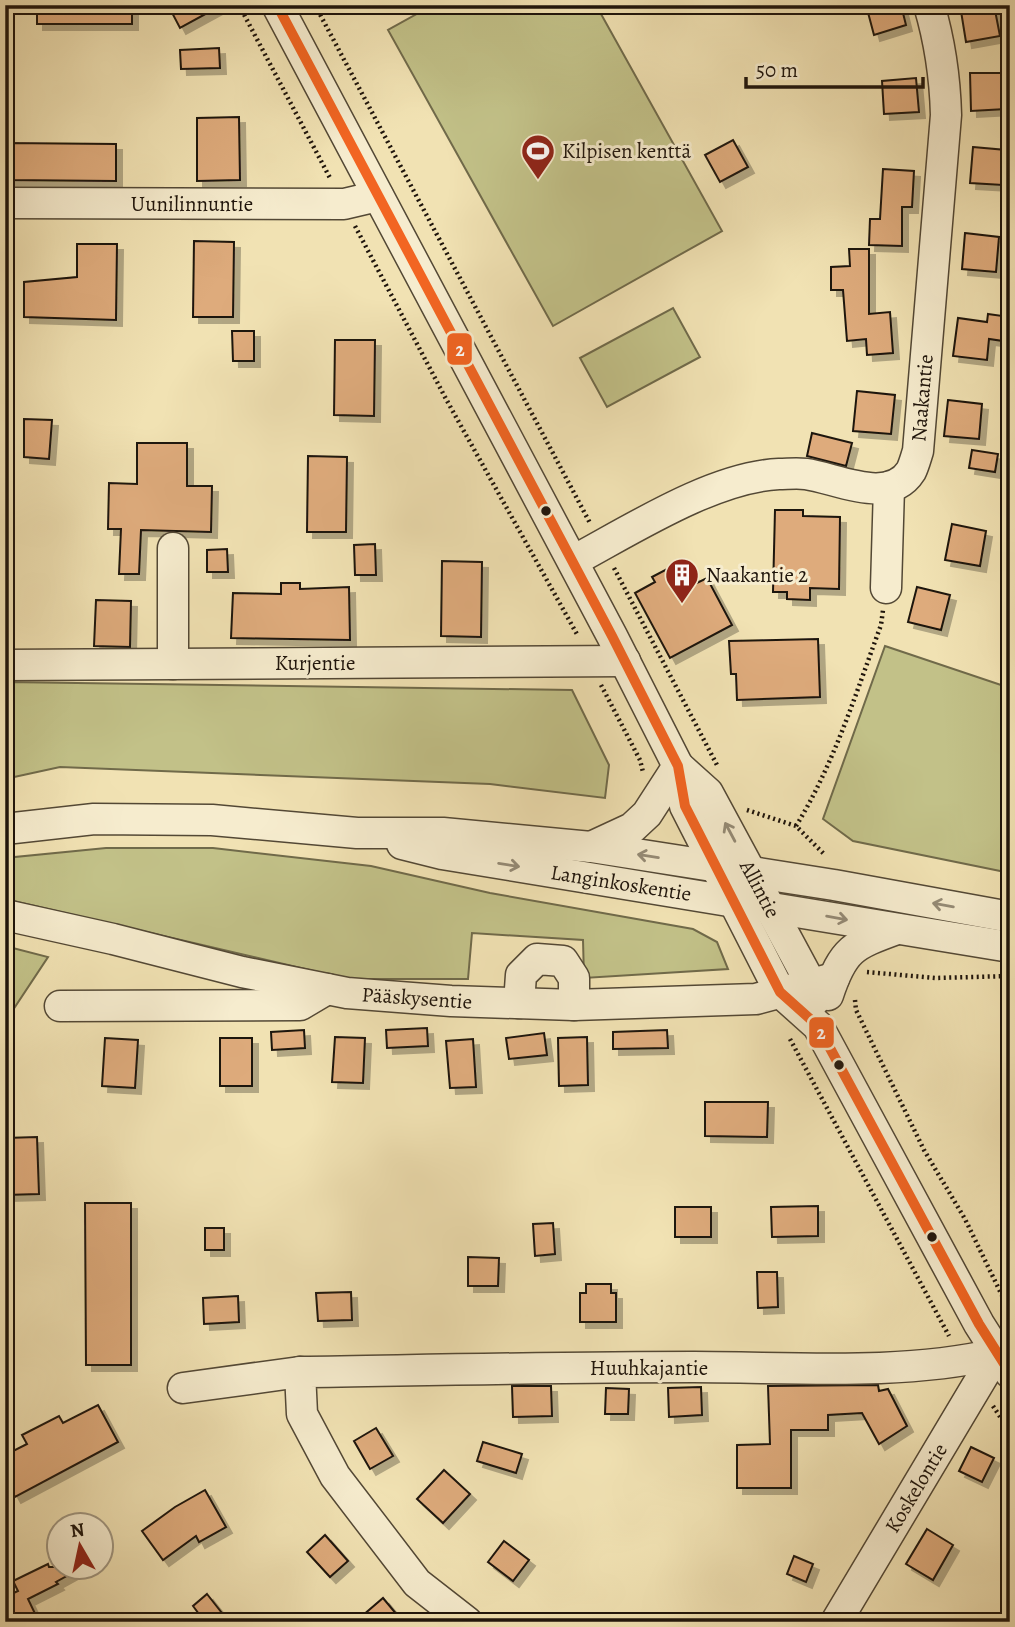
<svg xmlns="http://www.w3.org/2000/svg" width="1015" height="1627" font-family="Alegreya,serif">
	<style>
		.green { fill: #c2c188; stroke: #706a4a; stroke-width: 2 }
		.building { fill: #deab7c; stroke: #1e140b; stroke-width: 2; filter: url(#shadow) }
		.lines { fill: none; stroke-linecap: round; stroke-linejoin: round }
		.minor-casing { stroke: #534835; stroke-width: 33 }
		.path { stroke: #1e140b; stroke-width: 4.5; stroke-dasharray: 2 3.5; stroke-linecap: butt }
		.minor { stroke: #f6ecce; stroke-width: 30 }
		.bus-1-casing { stroke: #f6ecce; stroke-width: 16 }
		.bus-1 { stroke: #f26522; stroke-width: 10 }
		.oneway { stroke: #958b76 }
		.bus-dot { fill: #1e140b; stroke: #f6ecce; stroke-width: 2.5 }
		.labels { text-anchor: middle; stroke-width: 6; stroke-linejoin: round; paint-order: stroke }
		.poi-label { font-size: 21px; fill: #1e140b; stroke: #f6ecce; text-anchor: start }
		.street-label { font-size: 21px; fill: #1e140b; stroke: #f6ecce }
		.line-badge { stroke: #f6ecce; stroke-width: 2.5 }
		.badge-label { font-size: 19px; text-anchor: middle; font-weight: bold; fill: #fff }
	</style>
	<defs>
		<filter id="shadow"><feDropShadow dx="6" dy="6" stdDeviation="0" flood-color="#0004"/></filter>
	</defs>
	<rect width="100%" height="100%" fill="#f1e2b3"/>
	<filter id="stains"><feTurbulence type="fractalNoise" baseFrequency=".00286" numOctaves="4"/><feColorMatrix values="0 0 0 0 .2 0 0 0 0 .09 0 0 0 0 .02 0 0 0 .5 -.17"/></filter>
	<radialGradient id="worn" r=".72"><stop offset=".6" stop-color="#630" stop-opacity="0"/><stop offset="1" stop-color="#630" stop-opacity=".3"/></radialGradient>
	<g class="green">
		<path d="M433 5H596L722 231 553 326 388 30Z"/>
		<path d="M673 308 700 357 607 407 580 358Z"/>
		<path d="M885 646 1010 688V873L853 841 823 819Z"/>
		<path d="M5 682 572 690 609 765 605 798 490 784 60 767 5 779Z"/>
		<path d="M106 848H213L371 866 490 893 693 929 717 942 728 969 584 978 583 940 472 933 468 979H348L5 899V858Z"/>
		<path d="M5 946 48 957 5 1022Z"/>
	</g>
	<g class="building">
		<rect x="37" y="5" width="95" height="19"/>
		<path d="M168 5H222L180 28Z"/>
		<path d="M866 5H901L906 25 874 35Z"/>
		<path d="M960 5H994L1000 36 966 42Z"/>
		<path d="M219 48 220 68 181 69 180 50Z"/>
		<path d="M970 73H1005L1006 109 971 111Z"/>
		<path d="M916 78 919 112 884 114 882 81Z"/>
		<path d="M239 117 240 180 197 181V118Z"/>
		<path d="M733 140 748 167 720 182 705 155Z"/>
		<path d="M5 143 116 144V181L5 180Z"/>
		<path d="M973 147 1006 150 1003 185 970 183Z"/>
		<path d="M883 169 914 171 912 207H902V246L869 245 870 219H880Z"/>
		<path d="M965 233 999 237 996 272 962 269Z"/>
		<path d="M194 241 234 242 233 317H193Z"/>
		<path d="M77 244H117L116 320 24 317V282L77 277Z"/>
		<path d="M849 249H869V314L890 312 893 353 867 355 866 339 847 341 843 290H831V267L850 266Z"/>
		<path d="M988 314 1010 317V342L989 339 987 360 953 356 958 318 987 322Z"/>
		<path d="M232 331H254V361H233Z"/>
		<path d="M335 340H375L374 416 334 415Z"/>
		<path d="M857 391 895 395 891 434 853 431Z"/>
		<path d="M948 400 982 404 979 439 944 436Z"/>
		<path d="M24 419 52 420 49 459 24 457Z"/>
		<path d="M812 433 852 443 846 466 807 456Z"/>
		<path d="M137 443H187V486H212L211 532 141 530 139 574H119L121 529H108L109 483 137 484Z"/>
		<path d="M972 450 998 454 995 472 969 468Z"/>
		<path d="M308 456 347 457 346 532H307Z"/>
		<path d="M775 510H803V516L840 517 839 589 810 588V600L787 599V592H773Z"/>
		<path d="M952 524 986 531 980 566 945 560Z"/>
		<path d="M375 544 376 575H355L354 545Z"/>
		<path d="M227 549 228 572H207V550Z"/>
		<path d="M442 561 482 562 481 637 441 636Z"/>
		<path d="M669 568 674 576 689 568 697 583 707 578 732 625 670 658 635 593 655 582 652 577Z"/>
		<path d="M281 583H300V589L349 587 350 640 231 638 233 593 281 594Z"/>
		<path d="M917 587 950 595 941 630 908 622Z"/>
		<path d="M96 600 131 601 130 647 94 646Z"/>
		<path d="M818 639 820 697 737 700 736 674H731L729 641Z"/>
		<path d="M427 1028 428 1046 387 1048 386 1030Z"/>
		<path d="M304 1030 305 1048 272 1050 271 1032Z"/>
		<path d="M667 1030 668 1048 613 1049V1032Z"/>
		<path d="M544 1033 547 1055 509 1059 506 1038Z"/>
		<path d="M335 1037 365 1038 363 1083 332 1082Z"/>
		<path d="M587 1037 588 1085 559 1086 558 1038Z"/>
		<path d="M105 1038 138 1040 135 1088 102 1086Z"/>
		<rect x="220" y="1038" width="32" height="48"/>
		<path d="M473 1039 476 1087 450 1088 446 1041Z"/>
		<path d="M705 1102H768L767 1137 705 1136Z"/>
		<path d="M37 1137 39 1194 5 1195V1138Z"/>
		<path d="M85 1203H131V1365H86Z"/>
		<path d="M818 1206V1236L772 1237 771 1207Z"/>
		<rect x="675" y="1207" width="36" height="30"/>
		<path d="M553 1223 555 1254 535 1256 533 1224Z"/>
		<rect x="205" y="1228" width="19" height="22"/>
		<path d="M468 1257 499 1258 498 1286H468Z"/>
		<path d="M757 1272H777L778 1307 758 1308Z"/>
		<path d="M586 1284H611V1293H616V1322H580V1293H586Z"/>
		<path d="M351 1292 352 1320 318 1321 316 1293Z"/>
		<path d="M238 1296 239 1322 204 1324 203 1298Z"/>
		<path d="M878 1385 879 1391 888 1389 907 1426 879 1444 862 1413 828 1415V1430H791V1488H737V1445L770 1444 768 1386Z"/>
		<path d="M512 1386H551L552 1416 513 1417Z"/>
		<path d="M701 1387 702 1415 669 1417 668 1388Z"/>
		<path d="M606 1388 629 1389 628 1414H605Z"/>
		<path d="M98 1405 118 1442 15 1497 5 1479V1455L27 1444 22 1435 59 1416 63 1423Z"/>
		<path d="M376 1428 393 1456 370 1469 354 1441Z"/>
		<path d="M483 1442 522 1454 516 1473 477 1461Z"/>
		<path d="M971 1447 994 1458 982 1482 959 1471Z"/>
		<path d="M444 1470 470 1494 443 1523 417 1499Z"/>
		<path d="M205 1490 226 1527 199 1542 196 1536 163 1560 142 1531 175 1507Z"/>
		<path d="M927 1529 953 1545 933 1580 906 1564Z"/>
		<path d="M325 1535 348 1561 330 1577 307 1552Z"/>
		<path d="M504 1541 529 1560 513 1581 488 1562Z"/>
		<path d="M794 1556 813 1564 806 1582 787 1574Z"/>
		<path d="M48 1564 49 1567H83L56 1582 58 1584 28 1599 39 1622H5V1597L18 1591 13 1581Z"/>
		<path d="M207 1594 229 1622H205L193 1606Z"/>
		<path d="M383 1598 403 1622H355Z"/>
	</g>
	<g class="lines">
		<g class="minor-casing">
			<g id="minor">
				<path d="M277 5 612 636 678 766 685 806 780 992 818 1026 979 1324 1010 1373"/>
				<path d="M5 203 344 204 378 196"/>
				<path d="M173 548V664"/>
				<path d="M573 561C631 530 713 477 779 474 787 474 797 473 806 474 836 478 889 506 911 471 914 465 916 457 918 451L946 115C945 77 940 42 929 5"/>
				<path d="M886 588 889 487"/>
				<path d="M5 665 625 661"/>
				<path d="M678 766 708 793 811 984 814 1001"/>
				<path d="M5 829 94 819 212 820 357 833H443L591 847 834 885 1010 917"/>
				<path d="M402 844 442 854 1010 947"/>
				<path d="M591 847 632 828 647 814 678 766"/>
				<path d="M5 915 113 939 242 972 347 993 451 1001 574 1005 756 999 834 978"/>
				<path d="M828 995C843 949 853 945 897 929"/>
				<path d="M519 1003 521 975 537 959 563 961 574 978V1005"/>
				<path d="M60 1006 300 1005 327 989"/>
				<path d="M183 1388 300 1372"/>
				<path d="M467 1622 417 1583 335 1476 302 1414 300 1372C431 1370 563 1367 694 1367 794 1367 899 1376 996 1354"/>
				<path d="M836 1622 996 1354"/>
			</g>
		</g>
		<g class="path">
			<path d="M239 5 330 178"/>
			<path d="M315 5 590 523"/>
			<path d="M355 226 446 399 578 636"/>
			<path d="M614 568 717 765"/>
			<path d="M601 685 640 760 643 772"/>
			<path d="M747 810 796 826 825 855"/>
			<path d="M796 826C834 764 856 693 881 625L883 610"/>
			<path d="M867 972 935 978 1010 976"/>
			<path d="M855 1000 856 1010 924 1150 965 1219 1010 1312"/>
			<path d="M790 1039 949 1336"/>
			<path d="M993 1406 1010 1432"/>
		</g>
		<use href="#minor" class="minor"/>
		<g class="bus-1-casing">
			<path id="bus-1" d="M277 5 612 636 678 766 685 806 780 992 818 1026 979 1324 1010 1373"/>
		</g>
		<use href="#bus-1" class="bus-1"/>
	</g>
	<defs><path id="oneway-shaft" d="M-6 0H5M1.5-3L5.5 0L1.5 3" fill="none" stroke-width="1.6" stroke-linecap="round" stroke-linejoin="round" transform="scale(1.75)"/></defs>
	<g class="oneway">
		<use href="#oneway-shaft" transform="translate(730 832) rotate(-118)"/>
		<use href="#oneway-shaft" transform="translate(648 856) rotate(-171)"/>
		<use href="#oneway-shaft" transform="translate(509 865) rotate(9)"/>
		<use href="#oneway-shaft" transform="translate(943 905) rotate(-170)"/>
		<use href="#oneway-shaft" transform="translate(837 918) rotate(10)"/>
	</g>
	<defs>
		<g id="stadium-pin" transform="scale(1.75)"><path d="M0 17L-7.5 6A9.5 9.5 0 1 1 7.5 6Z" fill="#8f2418" stroke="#f6ecce"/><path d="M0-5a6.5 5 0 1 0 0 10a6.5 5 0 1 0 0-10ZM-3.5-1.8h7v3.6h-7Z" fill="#fff"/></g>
		<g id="building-pin" transform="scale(1.75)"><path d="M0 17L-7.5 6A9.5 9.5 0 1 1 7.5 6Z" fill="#8f2418" stroke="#f6ecce"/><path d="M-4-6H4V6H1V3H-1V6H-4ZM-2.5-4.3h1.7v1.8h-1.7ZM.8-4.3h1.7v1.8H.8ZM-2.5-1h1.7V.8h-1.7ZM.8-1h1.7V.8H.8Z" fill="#fff"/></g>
	</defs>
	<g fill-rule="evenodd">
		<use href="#stadium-pin" x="538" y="151"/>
		<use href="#building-pin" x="682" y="575"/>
	</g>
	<g class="bus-dot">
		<circle cx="546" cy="511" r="6"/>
		<circle cx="839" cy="1065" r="6"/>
		<circle cx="932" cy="1237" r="6"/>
	</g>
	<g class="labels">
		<g class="poi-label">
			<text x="562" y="158">Kilpisen kenttä</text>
			<text x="706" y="582">Naakantie 2</text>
		</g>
		<g class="street-label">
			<text x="192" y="211">Uunilinnuntie</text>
			<text transform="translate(922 398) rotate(-85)" y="7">Naakantie</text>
			<text x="315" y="670">Kurjentie</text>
			<text transform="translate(621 883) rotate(9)" y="7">Langinkoskentie</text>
			<text transform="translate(760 889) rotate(62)" y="7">Allintie</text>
			<text transform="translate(417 998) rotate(4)" y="7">Pääskysentie</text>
			<text x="649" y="1375">Huuhkajantie</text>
			<text transform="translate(916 1488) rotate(-59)" y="7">Koskelontie</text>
		</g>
	</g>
	<g class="line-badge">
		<rect x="446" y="332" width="27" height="34" rx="7" fill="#f26522"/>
		<rect x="808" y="1016" width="27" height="33" rx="7" fill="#f26522"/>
	</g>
	<g class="badge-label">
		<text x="460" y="356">2</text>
		<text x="821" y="1039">2</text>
	</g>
	<rect width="1015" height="1627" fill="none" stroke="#f1e2b3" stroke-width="28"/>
	<rect x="7" y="7" width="1001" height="1613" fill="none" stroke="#1e140b" stroke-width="3.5"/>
	<rect x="14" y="14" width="987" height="1599" fill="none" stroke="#1e140b" stroke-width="2"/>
	<g transform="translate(80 1546) rotate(351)"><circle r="33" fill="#f6ecce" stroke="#a09680" stroke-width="2"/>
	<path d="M0-5L12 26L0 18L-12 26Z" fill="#8f2418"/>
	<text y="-10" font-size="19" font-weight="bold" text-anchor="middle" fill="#1e140b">N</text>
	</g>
	<path d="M746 77v10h177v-10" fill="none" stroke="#1e140b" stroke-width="3.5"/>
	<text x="756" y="77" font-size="21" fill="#1e140b" stroke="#f6ecce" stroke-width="5" paint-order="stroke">50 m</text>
	<rect width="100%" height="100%" filter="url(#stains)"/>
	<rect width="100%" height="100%" fill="url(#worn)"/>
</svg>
